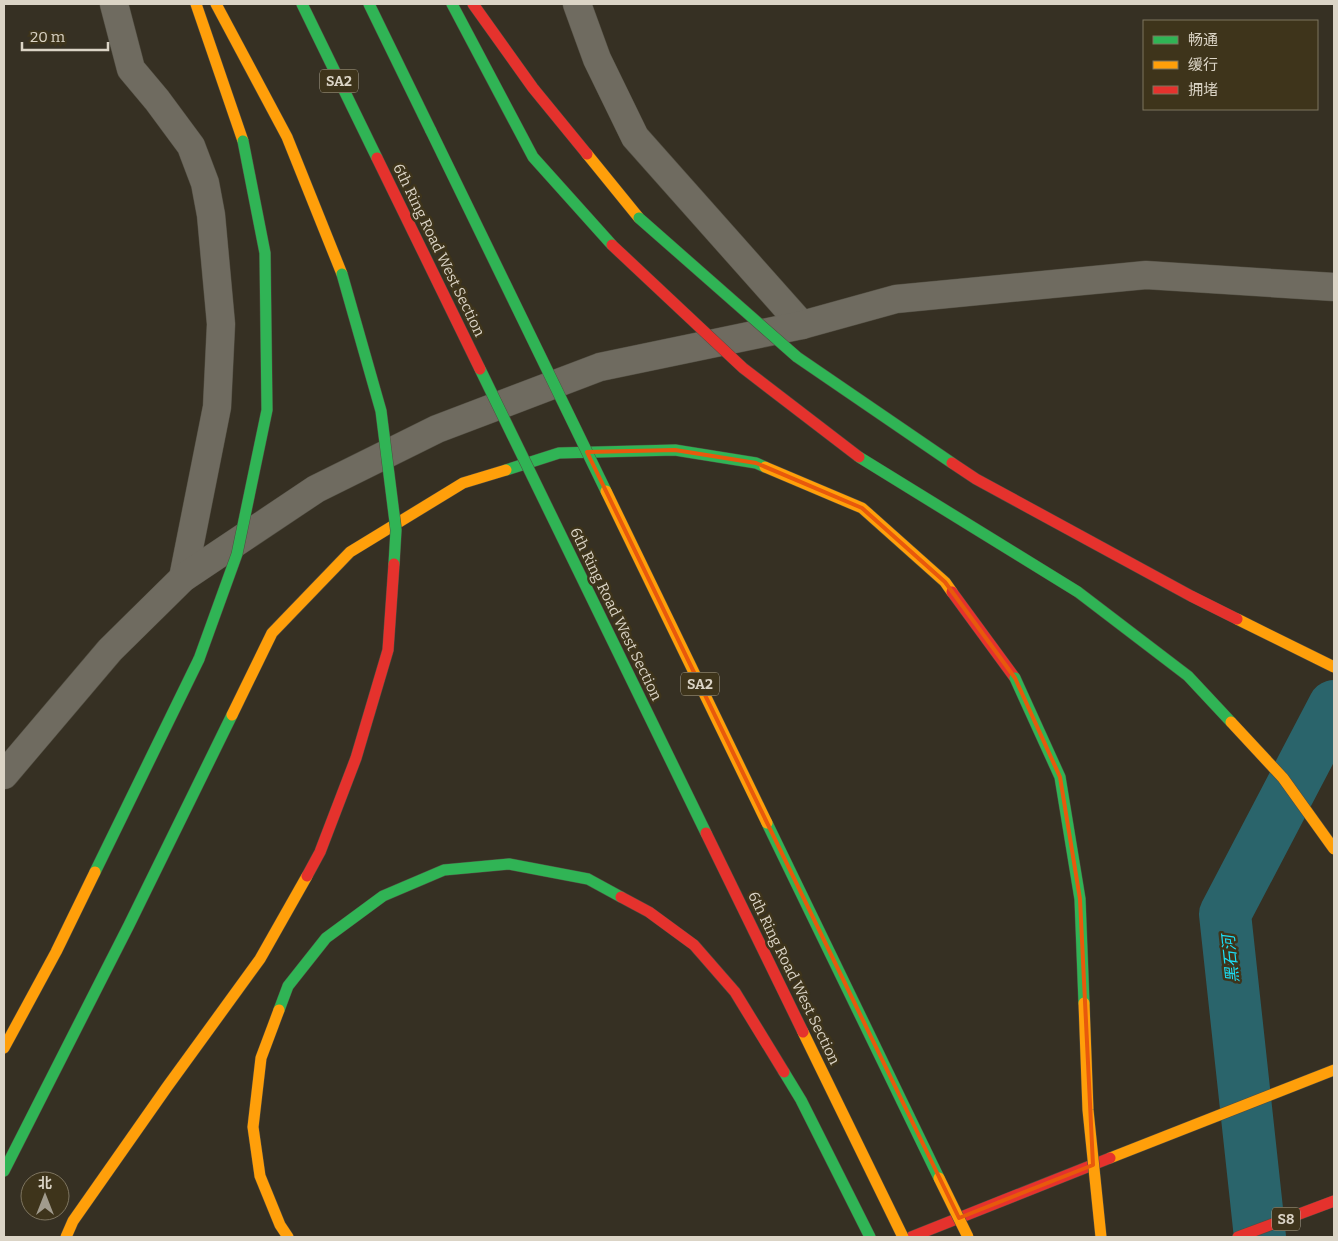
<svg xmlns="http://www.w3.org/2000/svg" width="1338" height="1241" font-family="Bitter,'Noto Sans SC',serif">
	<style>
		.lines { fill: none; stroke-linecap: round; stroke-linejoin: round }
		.river { stroke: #2a646b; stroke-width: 52 }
		.street-casing { stroke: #514d41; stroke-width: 29 }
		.fast-casing { stroke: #514d41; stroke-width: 12 }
		.slow-casing { stroke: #514d41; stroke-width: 12 }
		.jam-casing { stroke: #514d41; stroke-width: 12 }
		.street { stroke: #6f6b60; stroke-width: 28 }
		.fast { stroke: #30b455; stroke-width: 11 }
		.slow { stroke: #ff9f0a; stroke-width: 11 }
		.jam { stroke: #e5322d; stroke-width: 11 }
		.fast-bridge-casing { stroke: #514d41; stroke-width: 12; stroke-linecap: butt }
		.slow-bridge-casing { stroke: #514d41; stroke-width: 12; stroke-linecap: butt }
		.jam-bridge-casing { stroke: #514d41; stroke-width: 12; stroke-linecap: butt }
		.fast-bridge { stroke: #30b455; stroke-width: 11 }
		.slow-bridge { stroke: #ff9f0a; stroke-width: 11 }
		.jam-bridge { stroke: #e5322d; stroke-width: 11 }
		.marked { fill: none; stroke: #e8590c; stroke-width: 4; stroke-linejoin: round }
		.labels { text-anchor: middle; stroke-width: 5; stroke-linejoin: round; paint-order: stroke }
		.shield { fill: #3e341b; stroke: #aca493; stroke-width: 1 }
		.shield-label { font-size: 14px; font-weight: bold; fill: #dbd4c6 }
		.street-label { font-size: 15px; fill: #dbd4c6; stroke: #3e341b }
		.water-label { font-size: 16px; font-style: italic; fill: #1bdef6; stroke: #3e341b }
	</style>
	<rect width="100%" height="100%" fill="#363023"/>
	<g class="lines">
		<path class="river" d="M1260 1237 1225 914 1334 706"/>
		<g class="street-casing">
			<g id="street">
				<path d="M114 4 131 69 157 100 191 146 205 183 211 215 221 324 217 407 183 578"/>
				<path d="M577 4 597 59 635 137 802 325"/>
				<path d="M4 775 110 650 183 578 316 489 437 429 600 367 802 325 896 299 1146 275 1334 287"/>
			</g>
		</g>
		<g class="fast-casing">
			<g id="fast">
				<path d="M302 4 377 158"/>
				<path d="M369 4 431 131"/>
				<path d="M452 4 533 157 612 245"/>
				<path d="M506 470 559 453 675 450 756 463 765 467"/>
				<path d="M95 872 199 659"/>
				<path d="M279 1010 288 986 326 938 383 896 444 870 509 864 588 879 621 897"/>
				<path d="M784 1072 801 1100 870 1237"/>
				<path d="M4 1171 129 925 232 715"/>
			</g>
		</g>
		<g class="slow-casing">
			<g id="slow">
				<path d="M196 4 243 141"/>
				<path d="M216 4 287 137 342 274"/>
				<path d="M587 154 639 218"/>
				<path d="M765 467 862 508 945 582 952 592"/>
				<path d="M232 715 272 633 350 552 463 483 506 470"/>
				<path d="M279 1010 261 1058 253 1127 260 1176 280 1225 288 1237"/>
				<path d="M4 1048 56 952 95 872"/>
				<path d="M1110 1158 1334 1070"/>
			</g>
		</g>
		<g class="jam-casing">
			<g id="jam">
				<path d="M473 4 533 88 587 154"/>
				<path d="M952 592 1015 678"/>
				<path d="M621 897 649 912 694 945 735 992 784 1072"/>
				<path d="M911 1237 1110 1158"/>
				<path d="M1238 1237 1334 1201"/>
			</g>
		</g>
		<use href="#street" class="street"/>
		<use href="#fast" class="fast"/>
		<use href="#slow" class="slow"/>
		<use href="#jam" class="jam"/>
		<g class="fast-bridge-casing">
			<g id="fast-bridge">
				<path d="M431 131 606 491"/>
				<path d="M639 218 797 357 952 463"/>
				<path d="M342 274 381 411 396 530 394 564"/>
				<path d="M480 369 706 833"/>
				<path d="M859 457 1078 592 1188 676 1231 722"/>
				<path d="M199 659 237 554 267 410 265 253 243 141"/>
				<path d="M1015 678 1060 777 1080 899 1084 1003"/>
				<path d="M767 823 939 1178"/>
			</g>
		</g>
		<g class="slow-bridge-casing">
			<g id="slow-bridge">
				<path d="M606 491 767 823"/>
				<path d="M1237 619 1334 667"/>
				<path d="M1231 722 1283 778 1334 849"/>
				<path d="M1084 1003 1088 1110 1101 1237"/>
				<path d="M803 1032 903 1237"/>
				<path d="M939 1178 968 1237"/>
				<path d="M66 1237 73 1221 167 1087 260 959 307 876"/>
			</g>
		</g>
		<g class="jam-bridge-casing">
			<g id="jam-bridge">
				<path d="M377 158 480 369"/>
				<path d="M612 245 743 368 859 457"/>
				<path d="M952 463 976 479 1191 596 1237 619"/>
				<path d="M706 833 803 1032"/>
				<path d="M307 876 320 852 356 758 388 650 394 564"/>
			</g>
		</g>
		<use href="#fast-bridge" class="fast-bridge"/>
		<use href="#slow-bridge" class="slow-bridge"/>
		<use href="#jam-bridge" class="jam-bridge"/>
	</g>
	<path class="marked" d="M675 450 756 463 862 508 945 582 1015 678 1060 777 1080 899 1093 1165 959 1218 587 452Z"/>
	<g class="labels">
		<g class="shield">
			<rect x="320" y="69.5" width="38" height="23" rx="4"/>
			<rect x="681" y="672.5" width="38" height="23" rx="4"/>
			<rect x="1272" y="1207.5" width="28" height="23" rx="4"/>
		</g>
		<g class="shield-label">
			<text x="339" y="86">SA2</text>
			<text x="700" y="689">SA2</text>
			<text x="1286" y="1224">S8</text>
		</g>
		<g class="street-label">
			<text transform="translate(439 250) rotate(64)" y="5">6th Ring Road West Section</text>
			<text transform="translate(616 614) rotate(64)" y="5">6th Ring Road West Section</text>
			<text transform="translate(794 978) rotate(64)" y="5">6th Ring Road West Section</text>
		</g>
		<g class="water-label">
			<text transform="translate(1230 959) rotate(-96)" y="6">黑石河</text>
		</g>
	</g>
	<rect width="1338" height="1241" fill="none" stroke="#dbd4c6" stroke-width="10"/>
	<rect x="1143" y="20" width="175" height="90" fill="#3e341b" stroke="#7d745f"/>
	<rect x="1153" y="36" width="25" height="8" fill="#30b455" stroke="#7d745f"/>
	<text x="1188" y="45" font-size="15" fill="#dbd4c6">畅通</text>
	<rect x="1153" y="61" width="25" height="8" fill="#ff9f0a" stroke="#7d745f"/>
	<text x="1188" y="70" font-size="15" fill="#dbd4c6">缓行</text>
	<rect x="1153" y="86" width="25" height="8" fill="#e5322d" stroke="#7d745f"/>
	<text x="1188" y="95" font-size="15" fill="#dbd4c6">拥堵</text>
	<g transform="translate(45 1196)"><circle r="24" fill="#3e341b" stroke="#7d745f"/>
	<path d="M0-4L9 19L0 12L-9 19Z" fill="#a19b8d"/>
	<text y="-8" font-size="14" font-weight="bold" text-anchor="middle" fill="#dbd4c6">北</text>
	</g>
	<path d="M22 42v8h86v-8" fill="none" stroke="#dbd4c6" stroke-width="2.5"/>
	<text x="30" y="42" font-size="15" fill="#dbd4c6" stroke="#3e341b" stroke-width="4" paint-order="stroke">20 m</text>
</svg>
